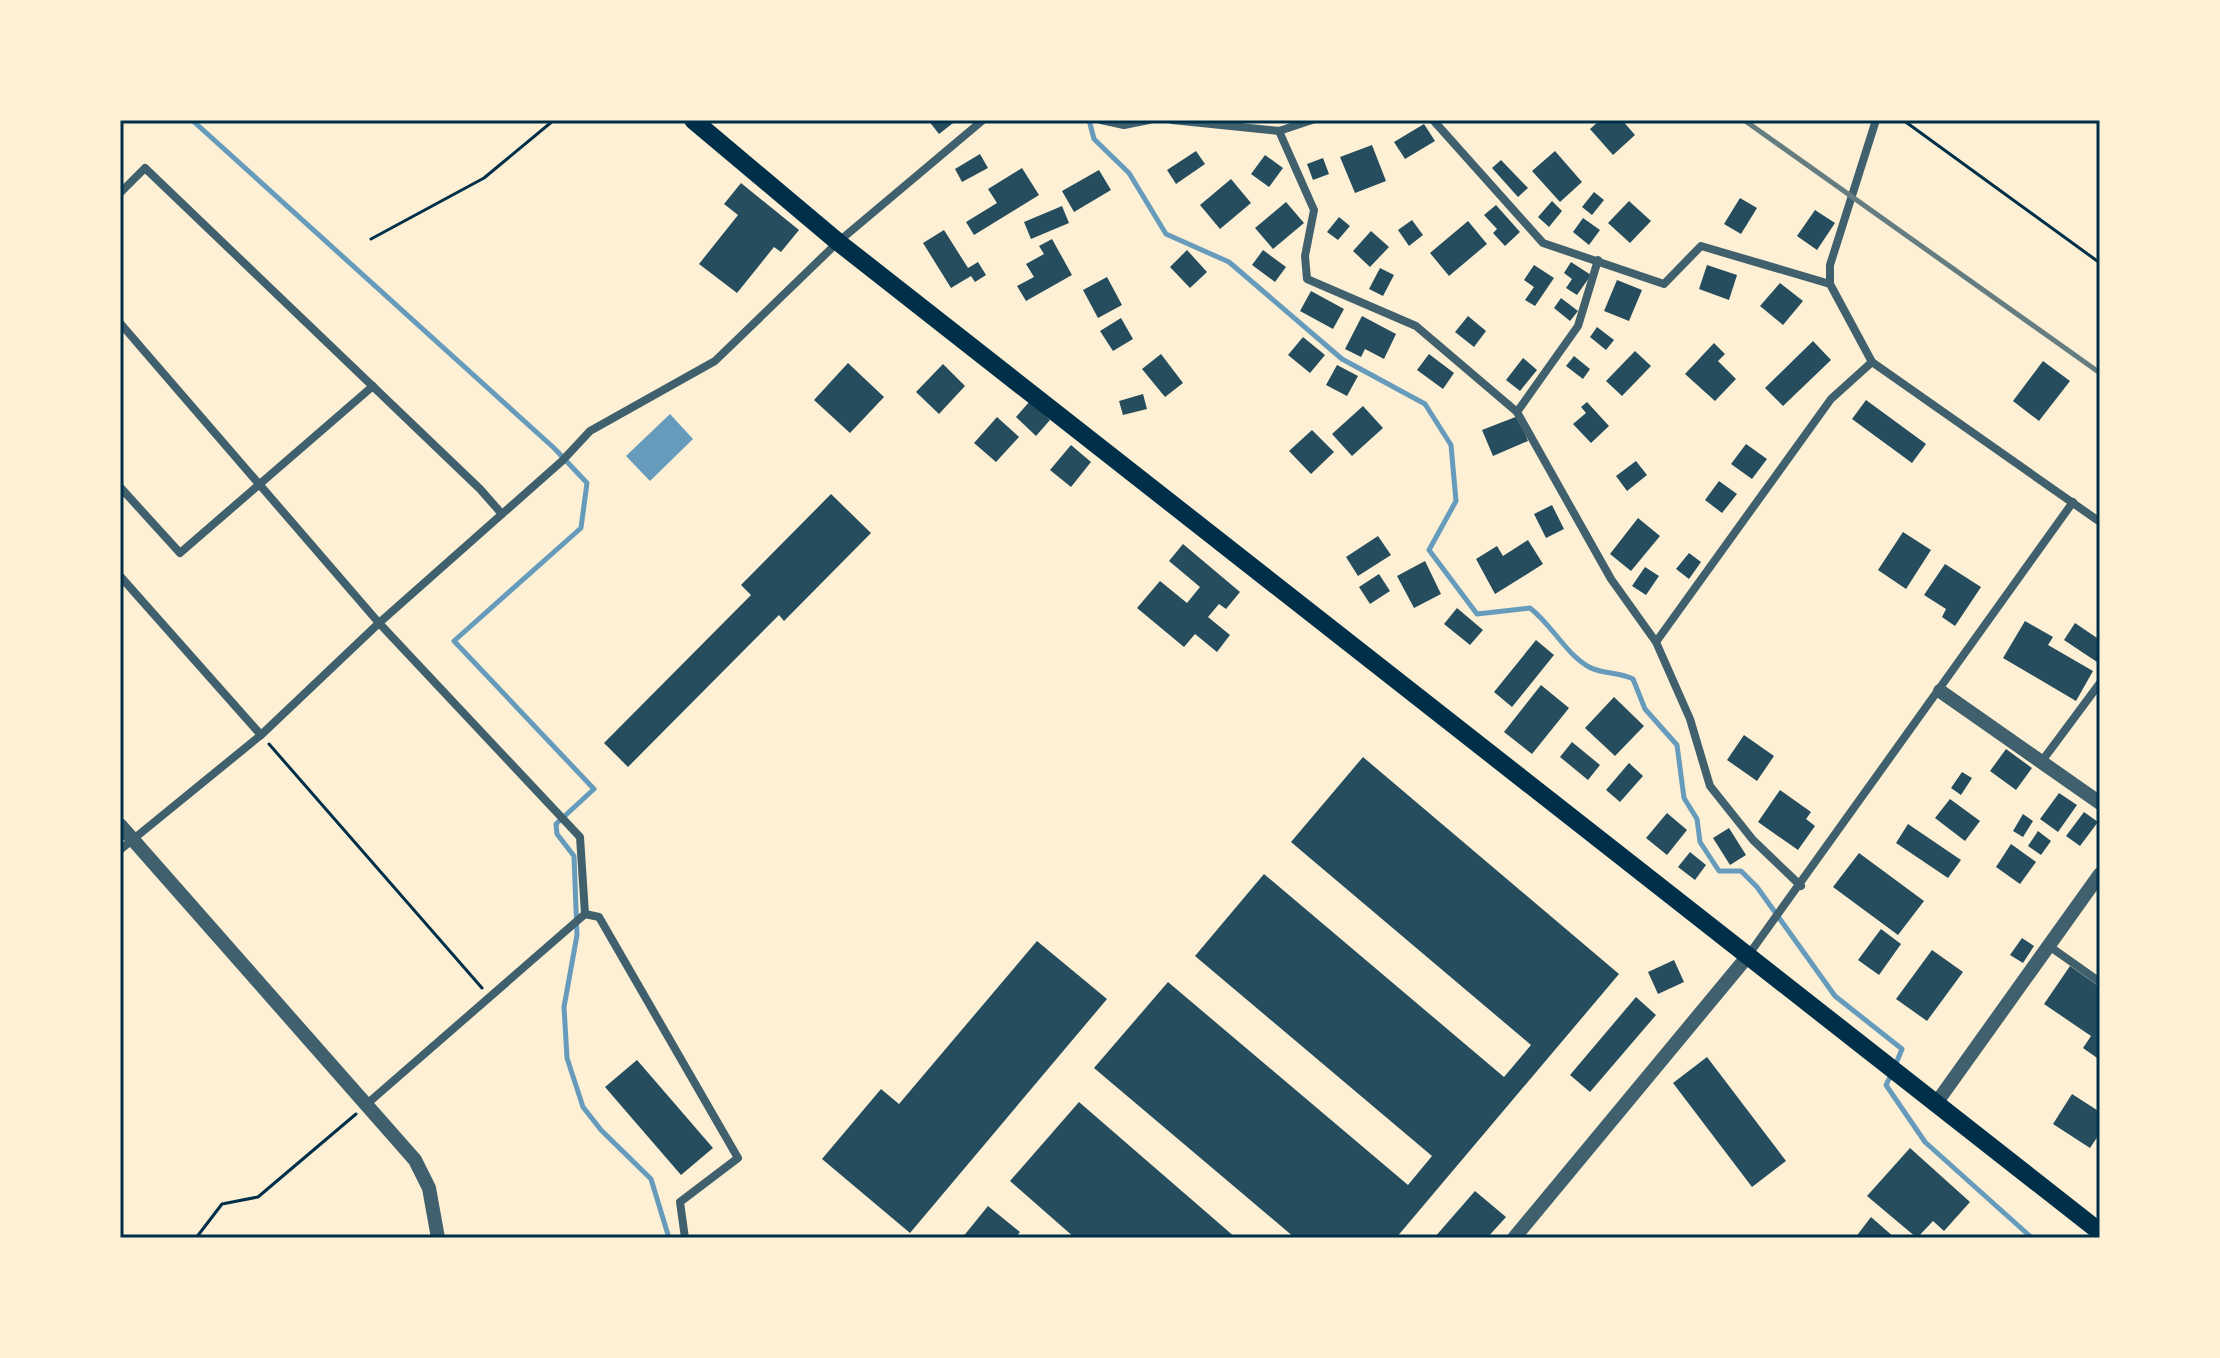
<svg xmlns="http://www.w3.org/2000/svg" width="2220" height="1358" font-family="'Source Sans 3',sans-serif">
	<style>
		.water { fill: #669bbc }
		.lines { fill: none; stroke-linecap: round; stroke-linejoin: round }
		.stream { stroke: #669bbc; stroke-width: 5 }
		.building { fill: #264d5e }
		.path { stroke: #003049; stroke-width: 3 }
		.minor { stroke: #3f606c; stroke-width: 8 }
		.tertiary { stroke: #3f606c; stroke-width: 14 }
		.trunk { stroke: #003049; stroke-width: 18 }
		.rail { stroke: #657d81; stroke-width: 5 }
		.neatline { fill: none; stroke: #003049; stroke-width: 3 }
	</style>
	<rect width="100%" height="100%" fill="#fdf0d5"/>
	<path class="water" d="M670 414 693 439 650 481 626 456Z"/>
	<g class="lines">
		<g class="stream">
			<path d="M192 120 554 448 587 483 581 528 454 641 594 789 556 824 557 834 574 856 577 935 564 1007 567 1058 583 1107 601 1130 651 1179 669 1238"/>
			<path d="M1089 120 1094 139 1129 173 1166 234 1229 262 1342 359 1425 404 1451 445 1456 501 1429 550 1477 614 1530 608C1552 625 1565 653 1589 667 1601 674 1619 672 1633 679L1645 709 1677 745 1684 798 1697 819 1700 842 1719 871H1741L1757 887 1835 996 1902 1049 1895 1066"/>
			<path d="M1891 1075 1886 1085 1925 1142 2032 1238"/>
		</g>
	</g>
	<g class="building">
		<path d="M928 120H957L939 134Z"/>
		<path d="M1600 120H1622L1635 135 1613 155 1590 129Z"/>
		<path d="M1424 124 1435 141 1405 159 1394 142Z"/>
		<path d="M1372 145 1386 181 1355 193 1340 157Z"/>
		<path d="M1196 151 1205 164 1176 184 1167 170Z"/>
		<path d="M1555 151 1582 182 1560 202 1532 171Z"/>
		<path d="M980 154 988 168 962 182 955 169Z"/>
		<path d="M1265 155 1283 168 1269 187 1251 174Z"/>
		<path d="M1323 158 1329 174 1313 180 1307 164Z"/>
		<path d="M1501 160 1528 188 1518 197 1492 168Z"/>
		<path d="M1022 168 1039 195 974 235 966 222 997 203 988 189Z"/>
		<path d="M1099 170 1111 190 1074 212 1062 191Z"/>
		<path d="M1231 179 1251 203 1220 229 1200 205Z"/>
		<path d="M741 183 799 230 781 252 774 247 737 293 699 264 738 215 724 204Z"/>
		<path d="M1594 192 1604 200 1592 215 1582 207Z"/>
		<path d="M1740 198 1757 208 1741 234 1724 224Z"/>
		<path d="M1552 201 1562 211 1549 227 1538 217Z"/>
		<path d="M1629 201 1651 221 1630 243 1608 223Z"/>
		<path d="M1286 202 1304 223 1273 249 1255 228Z"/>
		<path d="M1496 205 1520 232 1505 246 1493 233 1497 229 1484 215Z"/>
		<path d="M1062 206 1069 223 1031 239 1024 222Z"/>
		<path d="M1815 210 1835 223 1817 250 1797 236Z"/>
		<path d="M1339 217 1350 226 1338 240 1327 232Z"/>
		<path d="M1583 218 1600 230 1589 245 1573 232Z"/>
		<path d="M1412 220 1423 235 1409 246 1398 230Z"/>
		<path d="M1468 221 1487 244 1449 276 1430 253Z"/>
		<path d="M944 230 968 268 978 262 986 275 975 282 971 276 951 288 923 243Z"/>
		<path d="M1371 231 1389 247 1370 267 1353 251Z"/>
		<path d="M1052 239 1072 275 1026 301 1017 286 1034 277 1026 264 1044 254 1039 246Z"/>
		<path d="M1187 250 1207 272 1190 288 1170 267Z"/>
		<path d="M1263 250 1286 267 1275 282 1252 265Z"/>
		<path d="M1571 262 1591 275 1577 295 1566 288 1572 279 1564 273Z"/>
		<path d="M1534 265 1554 278 1535 306 1525 300 1534 287 1524 280Z"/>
		<path d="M1707 265 1737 275 1729 300 1699 289Z"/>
		<path d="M1380 268 1394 275 1383 296 1369 289Z"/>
		<path d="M1107 277 1122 305 1098 318 1083 290Z"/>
		<path d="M1617 280 1642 290 1629 321 1604 311Z"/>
		<path d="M1780 283 1803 301 1783 325 1760 306Z"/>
		<path d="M1311 291 1344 309 1333 329 1300 311Z"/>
		<path d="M1561 298 1578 311 1570 321 1554 308Z"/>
		<path d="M1362 316 1396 334 1384 359 1365 349 1361 357 1345 349Z"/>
		<path d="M1468 316 1486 331 1474 347 1455 332Z"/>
		<path d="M1121 318 1133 339 1113 351 1100 331Z"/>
		<path d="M1597 327 1614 340 1606 350 1590 337Z"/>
		<path d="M1303 337 1325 355 1310 373 1288 355Z"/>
		<path d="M1813 341 1831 360 1783 406 1765 388Z"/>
		<path d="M1714 343 1725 354 1718 361 1736 379 1715 401 1685 374Z"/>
		<path d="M1635 351 1651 366 1622 396 1606 381Z"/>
		<path d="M1161 354 1183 383 1165 397 1142 369Z"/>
		<path d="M1429 354 1454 373 1443 389 1417 370Z"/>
		<path d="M1574 356 1590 369 1583 379 1566 366Z"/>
		<path d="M1523 358 1537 370 1520 391 1506 380Z"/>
		<path d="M2043 361 2070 381 2039 421 2013 401Z"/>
		<path d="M848 363 884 397 850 433 814 400Z"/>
		<path d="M943 364 965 386 939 414 916 392Z"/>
		<path d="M1337 365 1358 376 1347 396 1326 385Z"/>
		<path d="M1143 394 1147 409 1123 415 1119 401Z"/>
		<path d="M1866 400 1926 444 1912 463 1852 419Z"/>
		<path d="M1030 401 1050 420 1036 436 1016 417Z"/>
		<path d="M1587 402 1609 426 1591 443 1573 424 1586 413 1581 407Z"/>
		<path d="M1363 406 1383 428 1352 456 1332 434Z"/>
		<path d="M1518 416 1528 441 1493 456 1482 430Z"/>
		<path d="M997 417 1019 437 996 462 974 443Z"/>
		<path d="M1312 430 1334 452 1311 474 1289 451Z"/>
		<path d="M1746 444 1767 459 1752 479 1731 464Z"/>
		<path d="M1071 445 1091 462 1071 487 1050 470Z"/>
		<path d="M1636 461 1647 475 1627 491 1616 476Z"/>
		<path d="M1719 481 1737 494 1722 513 1705 500Z"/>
		<path d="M831 494 871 533 784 621 779 615 628 767 604 743 751 595 741 585Z"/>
		<path d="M1552 505 1564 529 1546 538 1534 514Z"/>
		<path d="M1638 518 1660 536 1631 571 1610 554Z"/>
		<path d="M1903 532 1931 550 1906 589 1878 570Z"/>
		<path d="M1378 536 1391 555 1358 576 1346 557Z"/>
		<path d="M1528 540 1543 564 1495 594 1476 559 1497 546 1503 556Z"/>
		<path d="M1183 544 1240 592 1226 609 1219 604 1208 617 1230 635 1217 652 1195 634 1184 647 1137 608 1160 581 1187 603 1200 587 1169 561Z"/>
		<path d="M1689 553 1701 562 1689 579 1676 569Z"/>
		<path d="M1425 561 1441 594 1414 608 1397 576Z"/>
		<path d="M1945 564 1981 587 1955 626 1942 617 1946 609 1924 595Z"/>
		<path d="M1645 567 1659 576 1646 595 1632 586Z"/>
		<path d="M1379 574 1390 591 1370 604 1359 587Z"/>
		<path d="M1457 608 1483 630 1470 645 1444 624Z"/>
		<path d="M2025 621 2053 637 2048 645 2093 671 2076 701 2003 658Z"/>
		<path d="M2075 623 2100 640V664L2064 640Z"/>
		<path d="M1536 640 1554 655 1512 707 1494 692Z"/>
		<path d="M1541 685 1569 708 1532 754 1504 732Z"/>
		<path d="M1614 697 1644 726 1615 756 1585 728Z"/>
		<path d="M1744 735 1774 756 1757 781 1727 760Z"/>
		<path d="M1572 742 1600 765 1588 780 1560 757Z"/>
		<path d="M2006 749 2032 768 2016 790 1990 771Z"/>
		<path d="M1363 757 1619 974 1396 1238H1295L1094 1068 1168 982 1408 1185 1432 1156 1195 956 1264 874 1504 1077 1531 1045 1291 842Z"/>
		<path d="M1629 763 1643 776 1620 802 1606 790Z"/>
		<path d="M1962 772 1972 778 1961 795 1951 788Z"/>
		<path d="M1780 790 1811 812 1806 819 1815 826 1798 850 1758 822Z"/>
		<path d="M2059 793 2077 805 2058 832 2040 819Z"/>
		<path d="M1950 799 1980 821 1965 841 1935 818Z"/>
		<path d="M2084 812 2098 822 2080 846 2066 836Z"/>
		<path d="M1667 813 1687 830 1667 855 1646 838Z"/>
		<path d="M2023 814 2033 821 2023 837 2013 831Z"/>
		<path d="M1908 824 1961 860 1948 878 1896 843Z"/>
		<path d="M1729 828 1746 855 1730 865 1713 838Z"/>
		<path d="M2038 831 2051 841 2041 855 2028 846Z"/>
		<path d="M2011 844 2036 862 2020 884 1996 867Z"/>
		<path d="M1690 852 1706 865 1695 880 1678 867Z"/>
		<path d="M1859 853 1924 901 1898 935 1833 887Z"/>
		<path d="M1881 929 1901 944 1879 975 1858 960Z"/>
		<path d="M2022 938 2034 946 2023 963 2010 955Z"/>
		<path d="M1037 941 1107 999 910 1233 822 1159 881 1089 899 1104Z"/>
		<path d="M1932 950 1963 972 1927 1021 1896 999Z"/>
		<path d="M1674 960 1684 982 1658 994 1648 972Z"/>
		<path d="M2070 966 2100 987V1060L2083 1048 2091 1036 2044 1004Z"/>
		<path d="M1636 997 1656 1015 1590 1092 1570 1075Z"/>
		<path d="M1707 1057 1786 1161 1752 1187 1673 1083Z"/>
		<path d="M637 1060 713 1148 681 1175 605 1087Z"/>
		<path d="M2072 1094 2100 1112V1133L2090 1148 2053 1124Z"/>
		<path d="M1079 1102 1236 1238H1075L1010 1181Z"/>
		<path d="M1910 1148 1970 1202 1944 1231 1933 1221 1917 1238 1867 1196Z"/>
		<path d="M1475 1191 1506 1217 1487 1238H1434Z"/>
		<path d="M988 1206 1020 1232 1015 1238H962Z"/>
		<path d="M1871 1217 1895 1238H1855Z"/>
	</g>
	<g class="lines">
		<g class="path">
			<path d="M1903 120 2100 263"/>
			<path d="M371 239 484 178 554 120"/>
			<path d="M269 744 482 988"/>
			<path d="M196 1238 222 1204 258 1197 356 1114"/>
		</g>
		<g class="minor">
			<path d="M1101 120 1124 125 1149 120"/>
			<path d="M1172 120 1279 131 1312 120"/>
			<path d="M1433 120 1543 243 1664 284 1701 246 1830 284"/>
			<path d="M1876 120 1830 265V284L1872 362 2100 522"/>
			<path d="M1279 131 1314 210 1305 256 1307 279 1416 326 1517 412 1611 579 1656 642 1690 719 1710 786 1753 840 1801 886"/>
			<path d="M120 193 145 168 480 489 502 514"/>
			<path d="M120 323 379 623 580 837 585 914 368 1103"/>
			<path d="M1517 412 1578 326 1598 260"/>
			<path d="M120 487 180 553 373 386"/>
			<path d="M120 576 261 735"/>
			<path d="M1656 642 1831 399 1872 362"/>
			<path d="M2042 761 2100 683"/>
			<path d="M120 850 261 735 379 623 562 461 590 431 715 361 838 242 983 120"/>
			<path d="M585 914 599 917 738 1158 680 1202 685 1238"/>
			<path d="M2049 946 2100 982"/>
			<path d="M1747 957 2073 502"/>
		</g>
		<g class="tertiary">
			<path d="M1940 691 2100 803"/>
			<path d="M120 825 415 1160 429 1188 438 1238"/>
			<path d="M1937 1102 2100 874"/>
			<path d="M1514 1238 1747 957"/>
		</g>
		<path class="trunk" d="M693 120 838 242 2100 1232"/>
		<path class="rail" d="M1744 120 2100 373"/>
	</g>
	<rect width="2220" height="1358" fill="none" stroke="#fdf0d5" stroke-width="244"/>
	<rect x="122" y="122" width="1976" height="1114" class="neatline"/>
</svg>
